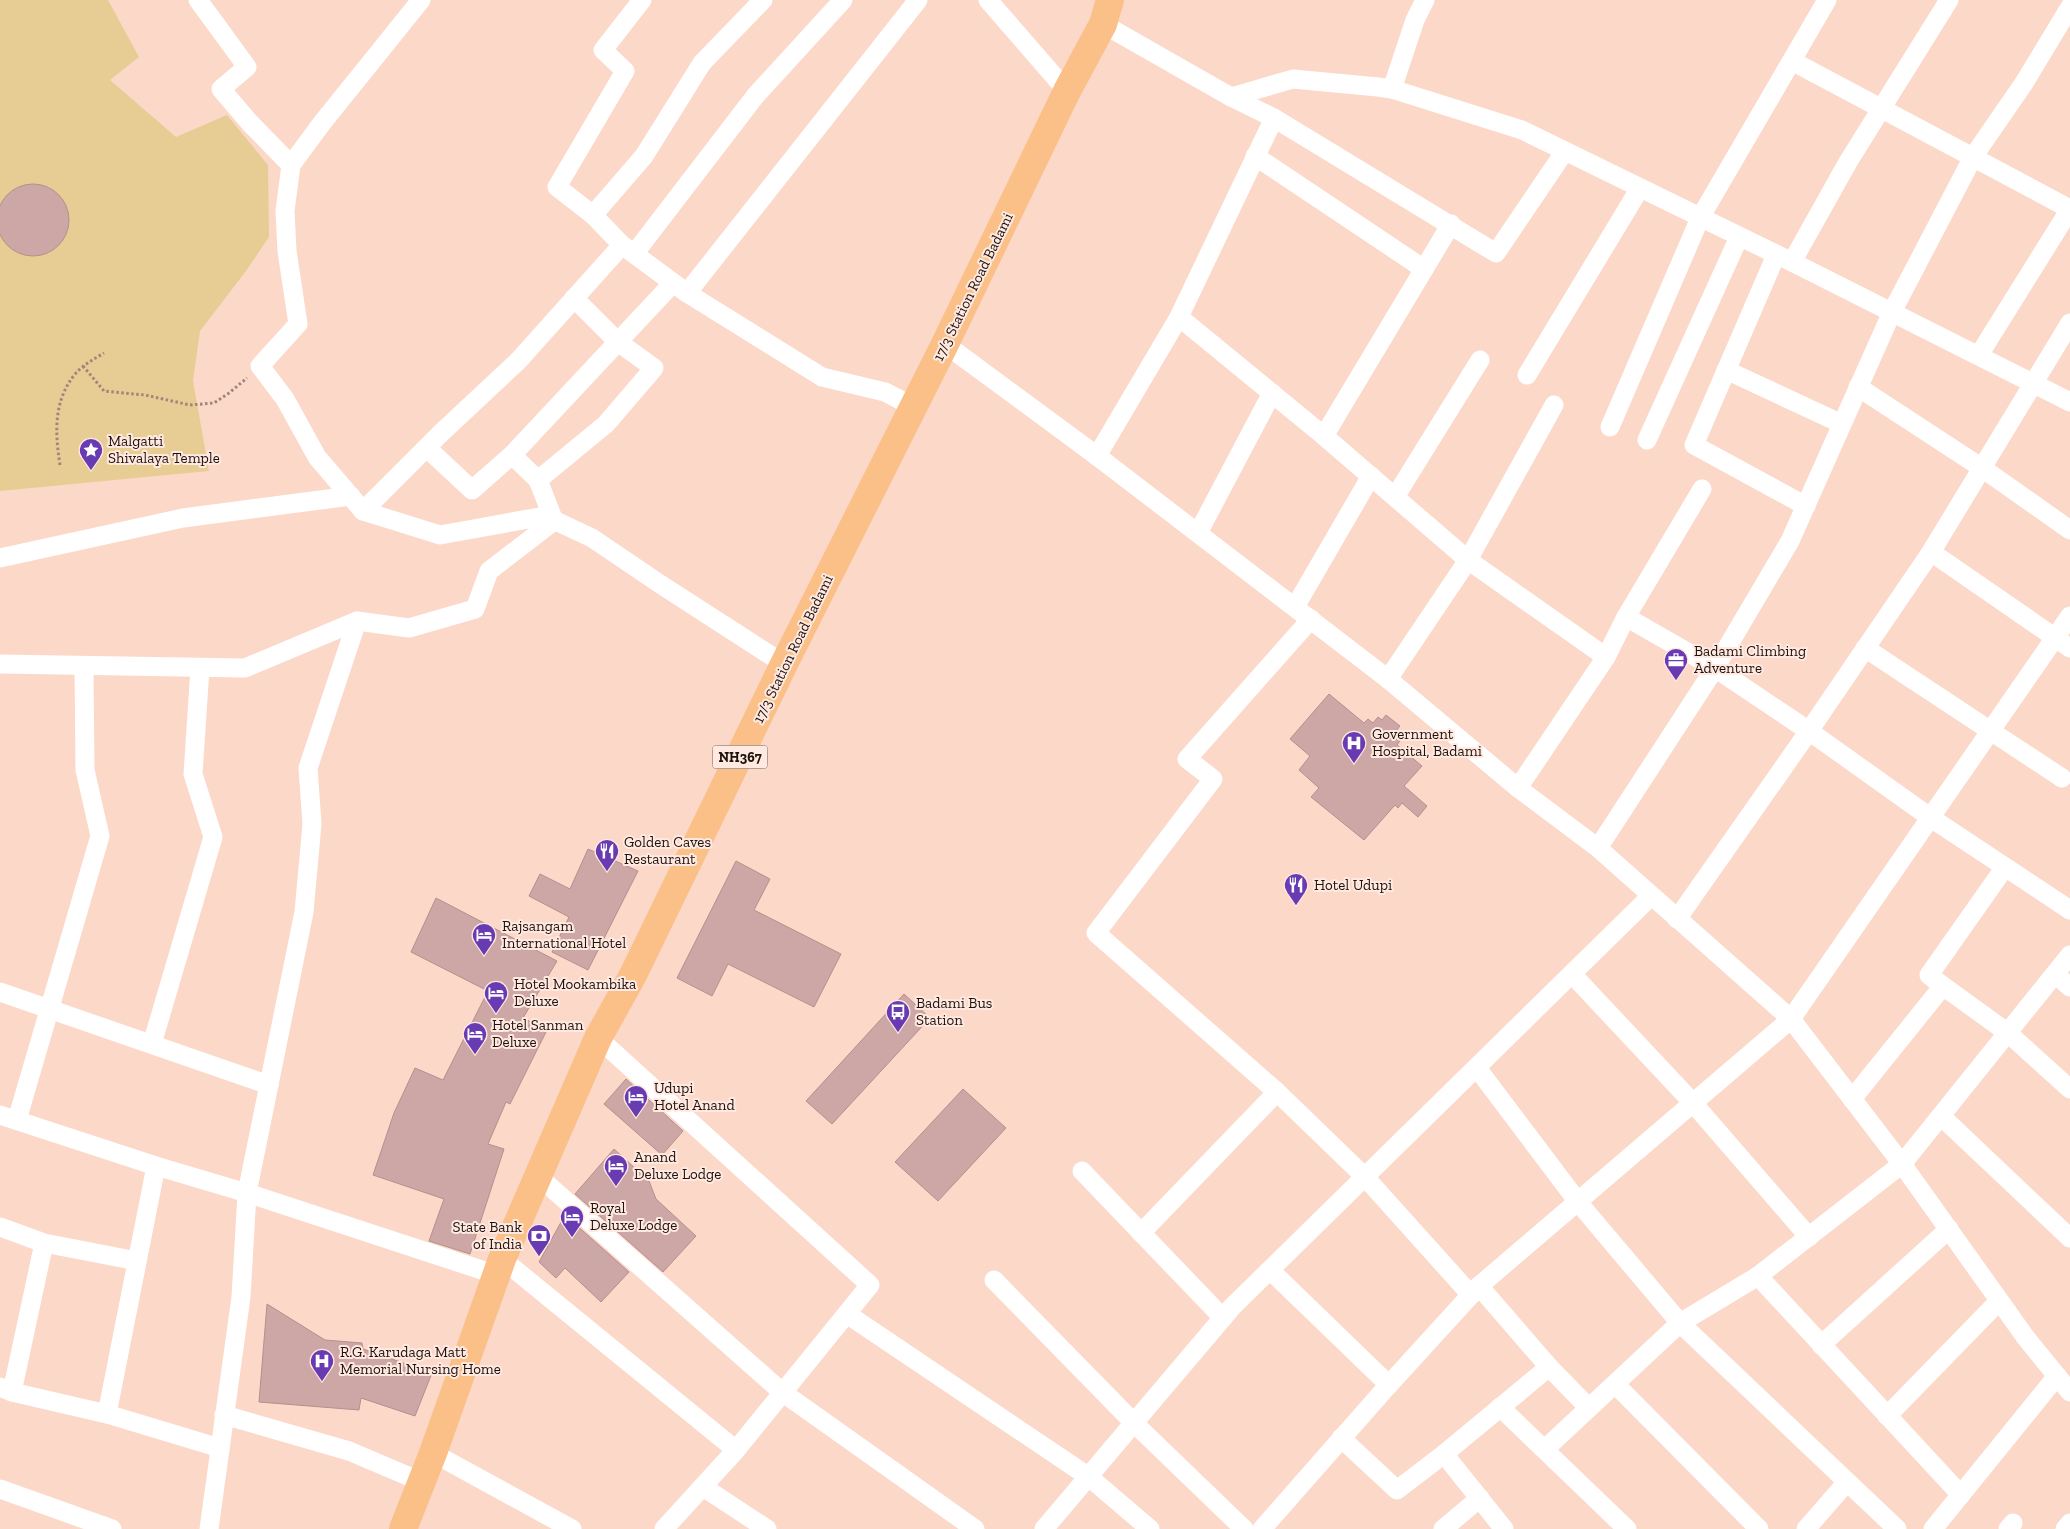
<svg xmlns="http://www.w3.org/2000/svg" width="2070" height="1529" font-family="'Zilla Slab',serif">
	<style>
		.green { fill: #e7cd94 }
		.building { fill: #cda7a5; stroke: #b48f8d }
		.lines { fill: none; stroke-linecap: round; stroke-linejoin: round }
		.path { stroke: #a0867b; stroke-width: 3; stroke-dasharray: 2.5 2.5; stroke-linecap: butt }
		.minor { stroke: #fff; stroke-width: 19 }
		.highway { stroke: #fac088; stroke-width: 28 }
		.labels { text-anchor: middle; stroke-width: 4; stroke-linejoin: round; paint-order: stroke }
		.shield { fill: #ffe9e0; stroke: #62524c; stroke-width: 1 }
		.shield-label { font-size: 14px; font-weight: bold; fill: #1e120d }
		.street-label { font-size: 15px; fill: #1e120d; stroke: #ffe9e0 }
		.poi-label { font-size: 15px; fill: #1e120d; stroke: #ffe9e0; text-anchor: start }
	</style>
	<rect width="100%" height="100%" fill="#fcd8c9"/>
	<path class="green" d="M0 0H108L139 57 110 80 176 137 227 115 268 165 269 237 246 271 200 331 193 381 209 471 0 491Z"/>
	<g class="building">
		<circle cx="33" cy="220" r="36"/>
		<path d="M1329 694 1364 723 1368 719 1373 723 1378 717 1382 720 1386 715 1400 726 1396 731 1403 737 1397 745 1422 766 1404 786 1427 806 1418 817 1402 803 1398 808 1395 805 1364 840 1311 797 1319 788 1299 770 1310 756 1290 739Z"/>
		<path d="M588 849 638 871 588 970 552 952 569 917 529 896 540 874 570 889Z"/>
		<path d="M736 861 770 879 754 910 841 954 814 1007 728 964 712 996 677 978Z"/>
		<path d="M436 898 557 961 523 1018 547 1030 510 1104 506 1102 488 1144 504 1149 470 1254 429 1241 444 1199 373 1175 394 1113 415 1068 443 1080 488 991 411 952Z"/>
		<path d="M904 994 930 1018 832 1124 806 1101Z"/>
		<path d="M626 1079 683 1131 662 1155 604 1104Z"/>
		<path d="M963 1089 1006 1128 938 1201 895 1162Z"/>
		<path d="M614 1149 649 1181 656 1199 696 1236 663 1272 575 1194Z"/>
		<path d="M565 1215 629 1272 601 1302 565 1268 556 1278 539 1262Z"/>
		<path d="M267 1304 325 1340 362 1343 363 1349 432 1373 415 1416 361 1398 359 1410 259 1402Z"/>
	</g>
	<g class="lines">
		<g class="path">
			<path d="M83 366 104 391 145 395 190 405 214 403 229 393 247 378"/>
			<path d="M60 465C55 433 53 400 76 373 83 365 94 359 104 353"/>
		</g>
		<g class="minor">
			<path d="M198 0 247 67 221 89 250 123 291 165 285 211 287 251 298 324 260 366 285 399 317 457 363 511 440 535 545 516 592 538 660 584 784 664"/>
			<path d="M642 0 603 50 625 71 557 187 593 215 622 245 687 293 918 0"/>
			<path d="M988 0 1067 91"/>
			<path d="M1792 61 2070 209"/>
			<path d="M1392 89 1415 20 1425 0"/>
			<path d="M1231 97 1293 79 1378 87 1392 89 1522 130 1792 262 2070 402"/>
			<path d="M1274 118 1496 253 1565 151"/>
			<path d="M1255 156 1424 269"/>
			<path d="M291 165 322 123 421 0"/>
			<path d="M593 215 644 156 702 63 763 0"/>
			<path d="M634 254 756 95 843 0"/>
			<path d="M1776 255 1694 445 1806 506"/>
			<path d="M1792 262 1848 162 1949 0"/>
			<path d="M687 293 822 377 885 392 914 407"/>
			<path d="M1179 317 1324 436 1468 560 1606 657"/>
			<path d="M945 344 1097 456 1388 679 1518 788 1598 848 1791 1019 1902 1164 2026 1338 2070 1392"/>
			<path d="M1979 355 2070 209"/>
			<path d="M1726 370 1842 424"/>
			<path d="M1527 375 1640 188"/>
			<path d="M1858 387 1982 468 2070 530"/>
			<path d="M1610 427 1700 218 1827 0"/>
			<path d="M1324 436 1451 224"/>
			<path d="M1647 440 1739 237"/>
			<path d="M427 448 472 490 512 455"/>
			<path d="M1097 456 1179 317 1274 118 1231 97 1103 24"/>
			<path d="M538 480 606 424 654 368 618 342 574 298"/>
			<path d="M1395 497 1480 360"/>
			<path d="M363 511 440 434 519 360 622 245"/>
			<path d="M1198 533 1272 393"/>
			<path d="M1931 552 2070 648"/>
			<path d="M0 558 183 518 351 496"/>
			<path d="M1295 607 1371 476"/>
			<path d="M1626 617 1715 668 1809 731 1931 552 2070 323"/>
			<path d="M1865 648 2062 778"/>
			<path d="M0 664 245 668 357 621 409 628 475 609 489 571 554 521 538 480 512 455 673 283"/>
			<path d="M1388 679 1468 560 1554 405"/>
			<path d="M1518 788 1606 657 1626 617 1702 489"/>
			<path d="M1598 848 1715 668 1790 541 1892 312 1973 157 2024 83 2070 7"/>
			<path d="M1677 919 1809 731 1931 818 2070 910"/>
			<path d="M1572 974 1693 1103 1809 1237"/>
			<path d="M2055 974 2070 987"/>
			<path d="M1943 986 1929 975 2005 867"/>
			<path d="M0 992 269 1085"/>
			<path d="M152 1044 213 837 193 774 200 668"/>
			<path d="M1477 1068 1578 1202 1680 1323 1758 1276 1961 1495"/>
			<path d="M1277 1092 1096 933 1213 779 1187 759 1311 619"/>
			<path d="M1852 1099 1943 986 2008 1033 2070 1089"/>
			<path d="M0 1115 156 1166 247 1193 497 1275"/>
			<path d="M1941 1116 2070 1238"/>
			<path d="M17 1120 100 836 85 770 84 666"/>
			<path d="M1082 1171 1223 1318"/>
			<path d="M538 1176 782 1392 975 1529"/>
			<path d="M0 1227 44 1243 137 1261"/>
			<path d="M1141 1233 1277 1092 1365 1177 1471 1295"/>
			<path d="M502 1259 736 1450 870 1285 598 1038"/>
			<path d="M1270 1270 1389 1385"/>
			<path d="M1758 1276 1902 1164 2070 955"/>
			<path d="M994 1280 1135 1424 1244 1529"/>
			<path d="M1479 1286 1549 1367 1444 1454 1504 1529"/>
			<path d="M847 1314 1089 1477 1150 1529"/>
			<path d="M1821 1345 1949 1229"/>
			<path d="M1549 1367 1589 1408"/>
			<path d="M1615 1384 1759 1529"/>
			<path d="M0 1387 12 1392 107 1414 220 1448"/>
			<path d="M12 1392 44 1243"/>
			<path d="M1500 1407 1627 1529"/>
			<path d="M107 1414 156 1166"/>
			<path d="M224 1415 349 1451 422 1482"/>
			<path d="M1887 1416 1999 1301"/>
			<path d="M1341 1438 1397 1490 1444 1454"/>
			<path d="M1545 1449 1680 1323 1897 1529"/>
			<path d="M433 1453 572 1529"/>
			<path d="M703 1487 767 1529"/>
			<path d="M0 1489 112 1529"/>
			<path d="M209 1529 241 1297 247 1193 304 912 312 824 308 768 357 621"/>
			<path d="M664 1529 736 1450"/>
			<path d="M1044 1529 1232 1307 1651 896"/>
			<path d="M1262 1529 1385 1389 1479 1286 1791 1019 2070 616"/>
			<path d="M1443 1529 1480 1498"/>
			<path d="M1806 1529 1847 1482"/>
			<path d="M1933 1529 2057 1376"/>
			<path d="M2008 1529 2013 1523"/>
			<path d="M2065 1529 2070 1523"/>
		</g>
		<path class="highway" d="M403 1529 433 1453 502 1259 598 1038 633 975 784 664 945 344 1067 91 1103 24 1110 0"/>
	</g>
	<defs>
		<g id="sight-pin" transform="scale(1.25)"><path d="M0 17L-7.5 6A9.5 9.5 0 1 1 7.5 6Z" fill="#693bb2" stroke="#ffe9e0"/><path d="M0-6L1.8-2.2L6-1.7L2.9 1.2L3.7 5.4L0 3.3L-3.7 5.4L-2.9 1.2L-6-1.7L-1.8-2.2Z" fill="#fff"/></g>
		<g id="office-pin" transform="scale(1.25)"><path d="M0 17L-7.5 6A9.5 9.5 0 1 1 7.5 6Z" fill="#693bb2" stroke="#ffe9e0"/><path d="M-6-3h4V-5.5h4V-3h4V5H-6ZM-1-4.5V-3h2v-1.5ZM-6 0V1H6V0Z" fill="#fff"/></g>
		<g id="hospital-pin" transform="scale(1.25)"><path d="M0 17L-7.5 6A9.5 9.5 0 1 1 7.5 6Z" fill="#693bb2" stroke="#ffe9e0"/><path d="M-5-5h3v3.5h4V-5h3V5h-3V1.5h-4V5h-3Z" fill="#fff"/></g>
		<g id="restaurant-pin" transform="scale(1.25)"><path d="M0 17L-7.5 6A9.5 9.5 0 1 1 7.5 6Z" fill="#693bb2" stroke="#ffe9e0"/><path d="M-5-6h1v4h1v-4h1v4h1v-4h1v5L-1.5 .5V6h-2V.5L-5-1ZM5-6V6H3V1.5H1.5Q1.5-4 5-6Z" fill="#fff"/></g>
		<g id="hotel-pin" transform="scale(1.25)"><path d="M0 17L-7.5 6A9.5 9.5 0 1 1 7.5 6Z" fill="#693bb2" stroke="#ffe9e0"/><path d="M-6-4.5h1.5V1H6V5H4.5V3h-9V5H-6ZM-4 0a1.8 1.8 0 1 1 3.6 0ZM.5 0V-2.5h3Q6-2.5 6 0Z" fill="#fff"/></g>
		<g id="bus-pin" transform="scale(1.25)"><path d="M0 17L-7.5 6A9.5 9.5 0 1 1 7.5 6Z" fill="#693bb2" stroke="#ffe9e0"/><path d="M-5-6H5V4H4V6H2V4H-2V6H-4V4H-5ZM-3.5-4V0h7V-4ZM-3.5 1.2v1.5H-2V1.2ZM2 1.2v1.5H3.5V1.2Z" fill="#fff"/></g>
		<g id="bank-pin" transform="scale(1.25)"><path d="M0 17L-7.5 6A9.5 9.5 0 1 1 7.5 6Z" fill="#693bb2" stroke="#ffe9e0"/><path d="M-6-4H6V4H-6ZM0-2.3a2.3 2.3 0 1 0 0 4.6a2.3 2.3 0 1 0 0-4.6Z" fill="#fff"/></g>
	</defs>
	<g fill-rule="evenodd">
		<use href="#sight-pin" x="91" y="450"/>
		<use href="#office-pin" x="1676" y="660"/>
		<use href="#hospital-pin" x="1354" y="743"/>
		<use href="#restaurant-pin" x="607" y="851"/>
		<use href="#restaurant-pin" x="1296" y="885"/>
		<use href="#hotel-pin" x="484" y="935"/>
		<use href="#hotel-pin" x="496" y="993"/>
		<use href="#bus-pin" x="898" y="1012"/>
		<use href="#hotel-pin" x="475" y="1034"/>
		<use href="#hotel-pin" x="636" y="1097"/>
		<use href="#hotel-pin" x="616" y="1166"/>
		<use href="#hotel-pin" x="572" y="1217"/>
		<use href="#bank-pin" x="539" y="1236"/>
		<use href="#hospital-pin" x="322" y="1361"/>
	</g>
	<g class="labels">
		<rect class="shield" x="712.5" y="745.5" width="55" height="23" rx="4"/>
		<g class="shield-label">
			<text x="740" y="762">NH367</text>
		</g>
		<g class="street-label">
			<text transform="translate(973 287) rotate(-64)" y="5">17/3 Station Road Badami</text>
			<text transform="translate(793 649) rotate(-64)" y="5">17/3 Station Road Badami</text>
		</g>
		<g class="poi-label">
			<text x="108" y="446">Malgatti<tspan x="108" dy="17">Shivalaya Temple</tspan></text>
			<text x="1694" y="656">Badami Climbing<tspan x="1694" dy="17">Adventure</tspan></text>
			<text x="1372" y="739">Government<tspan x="1372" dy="17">Hospital, Badami</tspan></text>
			<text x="624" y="847">Golden Caves<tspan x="624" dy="17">Restaurant</tspan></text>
			<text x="1314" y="890">Hotel Udupi</text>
			<text x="502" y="931">Rajsangam<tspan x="502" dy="17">International Hotel</tspan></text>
			<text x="514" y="989">Hotel Mookambika<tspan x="514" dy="17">Deluxe</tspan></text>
			<text x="916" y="1008">Badami Bus<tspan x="916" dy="17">Station</tspan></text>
			<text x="492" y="1030">Hotel Sanman<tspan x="492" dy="17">Deluxe</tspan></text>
			<text x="654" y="1093">Udupi<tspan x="654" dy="17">Hotel Anand</tspan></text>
			<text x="634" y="1162">Anand<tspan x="634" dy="17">Deluxe Lodge</tspan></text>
			<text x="590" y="1213">Royal<tspan x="590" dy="17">Deluxe Lodge</tspan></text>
			<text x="522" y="1232" text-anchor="end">State Bank<tspan x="522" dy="17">of India</tspan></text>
			<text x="340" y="1357">R.G. Karudaga Matt<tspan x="340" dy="17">Memorial Nursing Home</tspan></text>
		</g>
	</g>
</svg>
